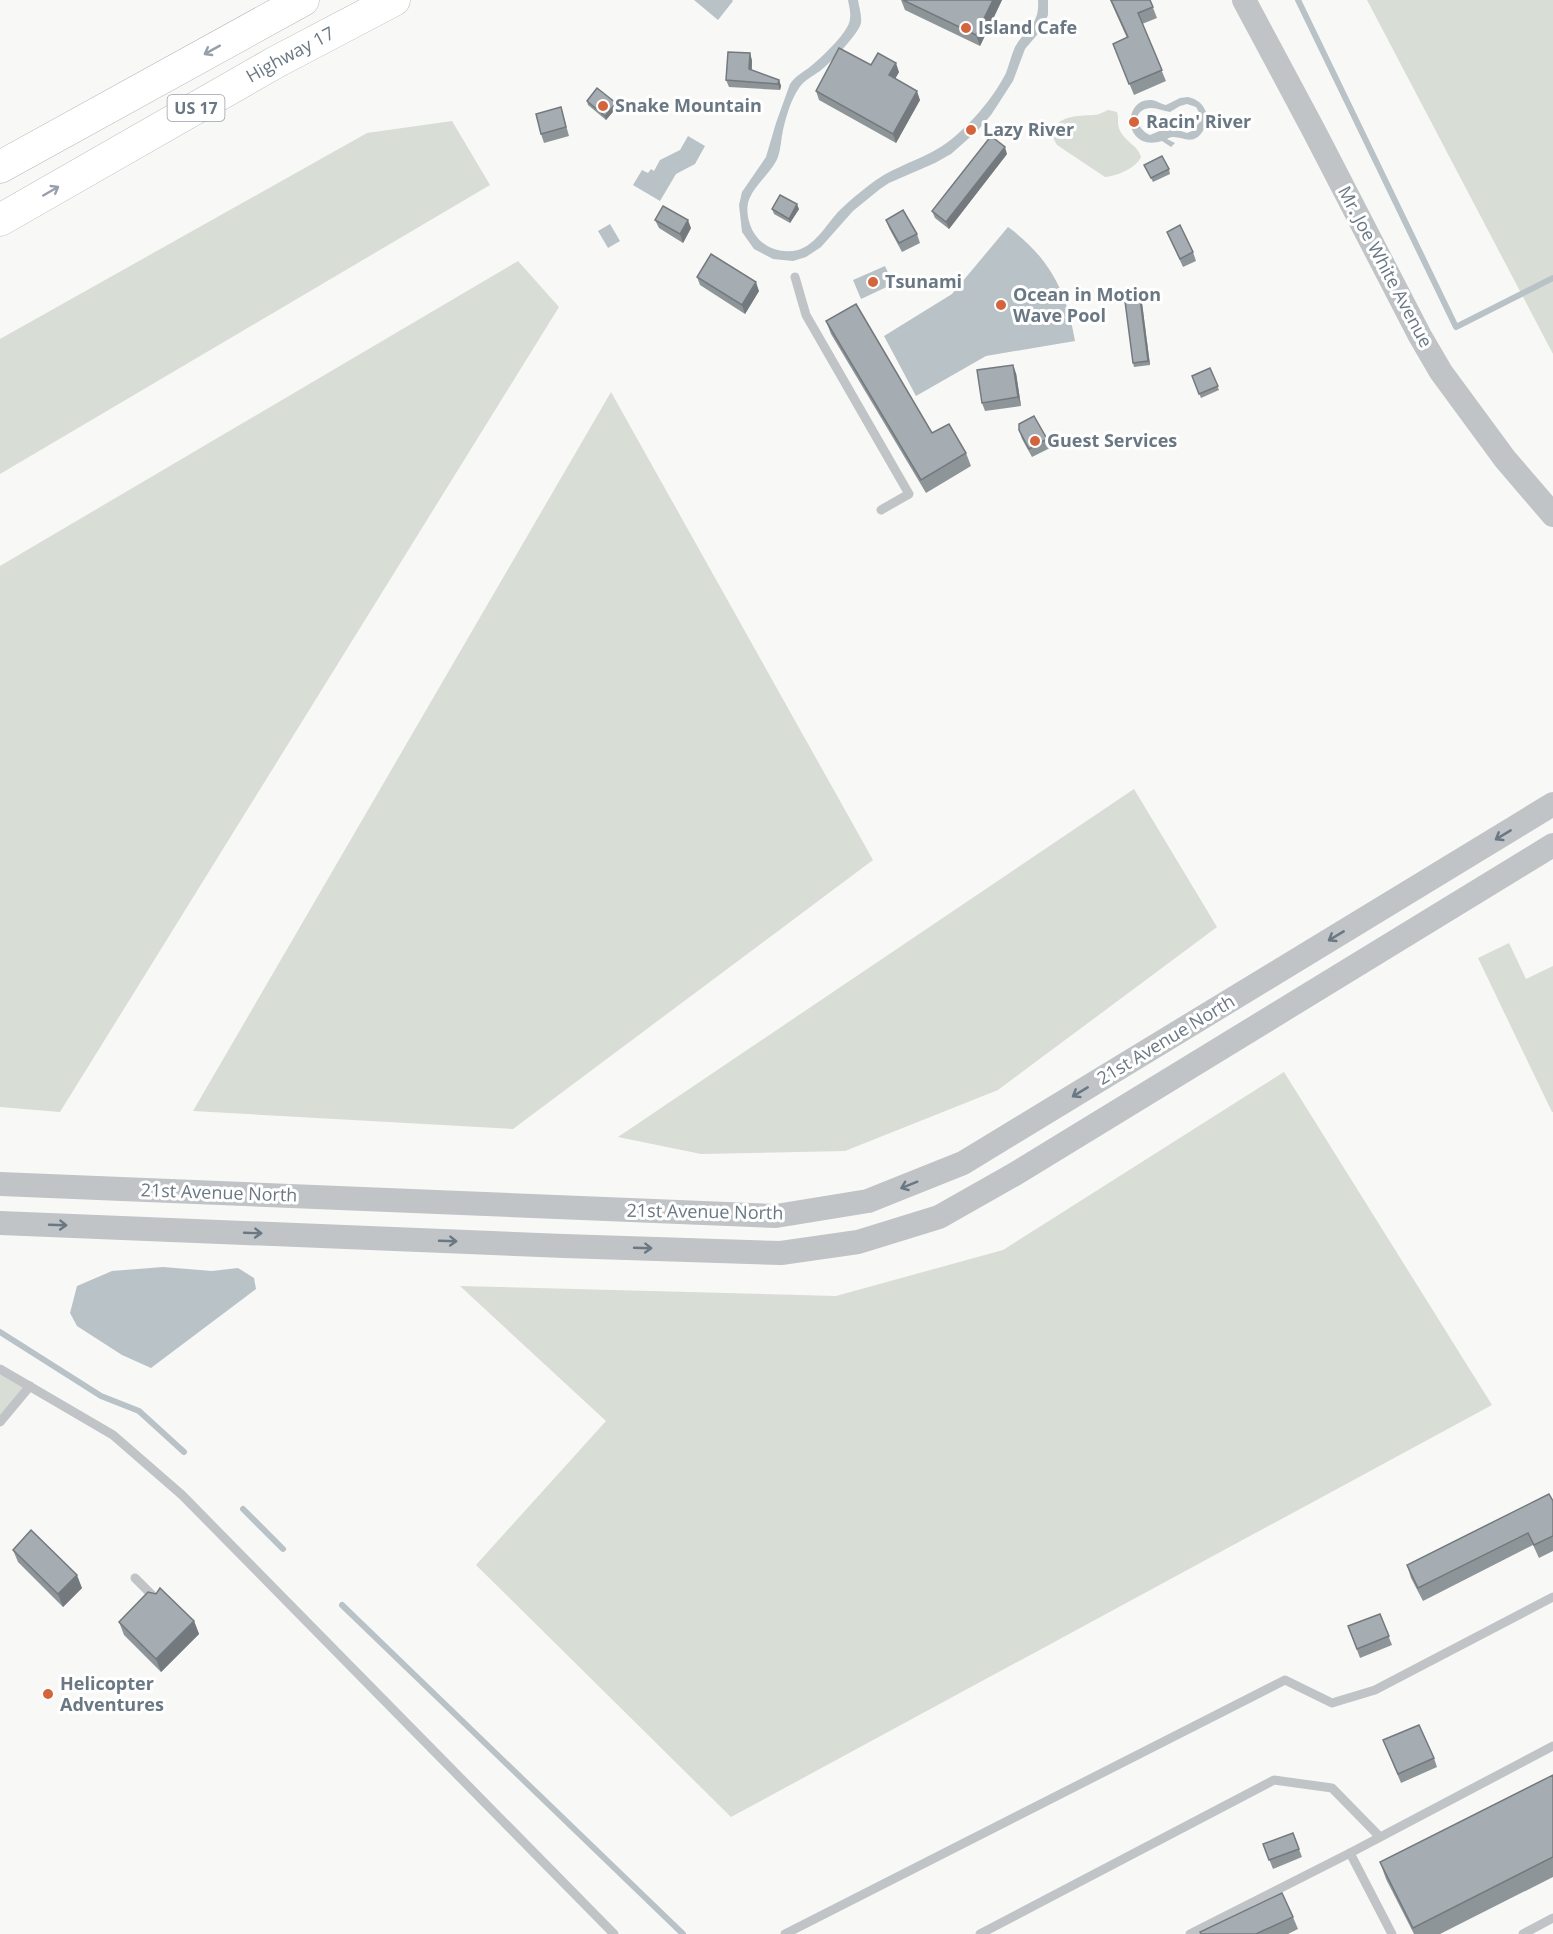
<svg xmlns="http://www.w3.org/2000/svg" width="1553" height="1934" font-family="'Open Sans',sans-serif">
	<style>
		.green { fill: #d8ddd6 }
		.water { fill: #b9c2c7; fill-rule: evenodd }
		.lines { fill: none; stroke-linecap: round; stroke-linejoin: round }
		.stream { stroke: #b9c2c7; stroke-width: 6 }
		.trunk-casing { stroke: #b3b7ba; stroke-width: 33 }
		.service { stroke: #c0c4c7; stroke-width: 9 }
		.tertiary { stroke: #c0c4c7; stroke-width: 24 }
		.trunk { stroke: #fff; stroke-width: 32 }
		.wall { fill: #8e9599 }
		.shaded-wall { fill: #74797d }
		.building { fill: #a5adb2; stroke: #74797d; stroke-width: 1.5 }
		.oneway { stroke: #97a0a9 }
		.oneway2 { stroke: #6a7884 }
		.poi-dot { fill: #d3643c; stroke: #fff; stroke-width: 2 }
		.labels { text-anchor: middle; stroke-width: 6; stroke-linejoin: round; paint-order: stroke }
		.shield { fill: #fff; stroke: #97a0a9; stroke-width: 1.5 }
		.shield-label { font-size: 16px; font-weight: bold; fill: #6a7884 }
		.poi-label { font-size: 18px; font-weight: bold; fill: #6a7884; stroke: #fff; text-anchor: start }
		.street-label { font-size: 18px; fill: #6a7884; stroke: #fff }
	</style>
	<rect width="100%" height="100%" fill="#f8f8f6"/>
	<g class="green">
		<path d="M1367 0H1553V354Z"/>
		<path d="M1108 110 1117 112C1119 118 1117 123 1119 128 1123 141 1138 145 1141 157 1136 168 1117 176 1105 177L1057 145 1052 136C1055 115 1077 116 1094 115 1099 115 1103 112 1108 110Z"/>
		<path d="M452 121 490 185 0 474V339L367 133Z"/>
		<path d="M518 261 559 307 60 1112 0 1107V566Z"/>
		<path d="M611 392 873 860 513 1129 193 1111Z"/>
		<path d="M1134 789 1217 927 998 1090 845 1151 701 1154 618 1137Z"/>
		<path d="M1509 943 1526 979 1553 966V1112H1552L1478 958Z"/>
		<path d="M1284 1072 1492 1405 731 1817 476 1565 606 1421 460 1286 836 1296 1003 1250Z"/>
		<path d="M0 1369 30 1386 0 1422Z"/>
	</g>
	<g class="water">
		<path d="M694 0H732L733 1 718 20Z"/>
		<path d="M848 0H858C859 7 862 16 861 23 858 35 830 63 820 71 813 76 804 80 799 88 791 99 786 117 783 130 781 139 781 148 778 157 771 174 753 185 748 203 746 212 749 225 754 233 763 248 782 254 798 250 816 245 828 222 840 210 849 201 859 193 868 186 887 170 911 163 932 152 960 138 992 101 1006 73 1009 65 1011 56 1015 47 1025 29 1040 26 1038 0H1048V15L1042 29 1025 49 1013 81 991 115 977 131 951 154 935 163 889 183 880 189 853 211 821 247 806 257 793 261 773 259 754 249 742 232 739 205 742 192 766 157 776 123 790 84C796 75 804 72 811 66 822 57 849 32 850 19 851 12 849 6 848 0Z"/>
		<path d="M1188 97C1195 99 1200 101 1204 108 1208 114 1207 120 1205 127 1193 152 1179 131 1167 139L1175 143 1171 147 1162 141C1123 153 1121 97 1152 100 1157 101 1161 104 1166 105L1180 98ZM1187 104 1196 107 1200 114 1199 123 1192 131 1187 133 1169 127 1150 135C1140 131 1130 115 1145 109 1154 106 1162 111 1170 112L1180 106Z"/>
		<path d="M688 136 705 146 695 164 676 174 660 201 633 185 642 170 648 173 651 169 654 171 660 160 680 150Z"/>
		<path d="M610 224 620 241 608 248 598 231Z"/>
		<path d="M1008 227C1049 257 1067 292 1075 341L986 356 916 396 884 336 952 294Z"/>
		<path d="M885 266 893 284 861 299 853 280Z"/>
		<path d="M163 1267 212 1271 238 1268 254 1278 256 1289 151 1368 122 1355 77 1326 70 1313 77 1286 112 1271Z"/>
	</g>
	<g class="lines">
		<g class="stream">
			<path d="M1298 0 1456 327 1553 278"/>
			<path d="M0 1332 101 1396 139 1411 184 1452"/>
			<path d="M243 1509 283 1549"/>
			<path d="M342 1605 683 1934"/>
		</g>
		<g class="trunk-casing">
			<g id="trunk">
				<path d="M0 167 303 0"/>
				<path id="s1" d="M0 220 276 62 394 0"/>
			</g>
		</g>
		<g class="service">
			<path d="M795 277 806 315 909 494 881 510"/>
			<path d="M0 1369 113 1435 182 1495 614 1934"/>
			<path d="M0 1422 30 1386"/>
			<path d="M135 1578 158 1601"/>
			<path d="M1350 1853 1392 1934"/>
			<path d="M785 1934 1285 1680 1332 1703 1375 1690 1553 1597"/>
			<path d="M980 1934 1274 1780 1332 1788 1380 1837"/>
			<path d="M1190 1934 1350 1853 1553 1746"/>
			<path d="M1523 1934 1553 1918"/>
		</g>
		<g class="tertiary">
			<path d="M1244 0 1314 131 1420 336 1441 372 1505 459 1553 515"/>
			<path d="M0 1184 776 1216 868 1201 963 1163 1553 804"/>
			<path d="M0 1223 564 1246 781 1253 858 1242 939 1217 1015 1174 1553 845"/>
		</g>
		<use href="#trunk" class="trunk"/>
	</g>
	<g class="wall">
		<path d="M901 0H1002L980 46 905 10Z"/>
		<path d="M1110 0H1150L1157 18 1142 24 1166 81 1134 95 1113 44 1127 38Z"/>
		<path d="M752 60V70L779 80 781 86 780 90 729 87 726 80Z"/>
		<path d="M871 65 899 72 895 79 920 100 896 143 819 100 816 91Z"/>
		<path d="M587 101 616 103 617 107 606 120 588 105Z"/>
		<path d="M561 107 569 136 544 143 541 134Z"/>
		<path d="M1007 154 949 229 935 218 932 211Z"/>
		<path d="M1144 165 1169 169 1170 174 1153 182Z"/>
		<path d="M772 209H799L790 223 774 214Z"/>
		<path d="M655 220 691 228 683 243 659 228Z"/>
		<path d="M886 220 917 234 920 243 902 252 889 228Z"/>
		<path d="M1167 232 1193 252 1196 261 1183 267Z"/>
		<path d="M697 277 759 291 745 314 700 285Z"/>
		<path d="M1140 298 1142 303 1150 365 1134 367 1133 363Z"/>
		<path d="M826 321 932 433 966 453 971 466 926 493 831 334Z"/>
		<path d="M1210 368 1219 390 1201 398 1192 376Z"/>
		<path d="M1016 373 1021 406 985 411 982 403Z"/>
		<path d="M1019 430 1047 439 1050 448 1032 457 1022 439Z"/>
		<path d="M1553 1501V1551L1539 1558 1533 1545 1423 1601 1411 1578 1407 1565Z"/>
		<path d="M13 1550 82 1588 63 1607 18 1562Z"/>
		<path d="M1380 1614 1392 1645 1360 1658 1348 1626Z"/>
		<path d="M194 1621 199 1634 161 1672 124 1635 119 1622Z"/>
		<path d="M1383 1740 1434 1758 1437 1767 1401 1783Z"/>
		<path d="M1553 1775V1877L1440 1934H1414L1386 1879 1380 1862Z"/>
		<path d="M1293 1833 1302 1857 1273 1869 1263 1844Z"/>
		<path d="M1293 1917 1298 1929 1288 1934H1201Z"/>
	</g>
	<g class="shaded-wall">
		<path d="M993 0H1002L980 46 976 35Z"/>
		<path d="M750 53 752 60 751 75 749 69Z"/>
		<path d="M896 63 899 72 892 84 889 75Z"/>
		<path d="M779 80 781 86 780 90 778 84Z"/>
		<path d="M917 91 920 100 896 143 893 134Z"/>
		<path d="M616 103 617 107 606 120 605 116Z"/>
		<path d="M1005 147 1007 154 949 229 946 222Z"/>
		<path d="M797 204 799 209 790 223 789 219Z"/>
		<path d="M688 220 691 228 683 243 680 234Z"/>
		<path d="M756 282 759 291 745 314 742 305Z"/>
		<path d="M1140 298 1142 303 1150 365 1148 361Z"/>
		<path d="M1013 365 1016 373 1021 406 1018 397Z"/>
		<path d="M77 1575 82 1588 63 1607 58 1594Z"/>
		<path d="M194 1621 199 1634 161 1672 156 1659Z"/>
	</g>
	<g class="building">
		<path d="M903 0H993L976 35Z"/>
		<path d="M1111 0H1150L1153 7 1138 13 1162 70 1129 84 1113 44 1128 37Z"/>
		<path d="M839 48 871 65 878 53 896 63 889 75 917 91 893 134 816 91Z"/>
		<path d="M728 52 750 53 749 69 779 80 778 84 726 80Z"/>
		<path d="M597 88 616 103 605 116 587 101Z"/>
		<path d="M561 107 566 127 541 134 536 114Z"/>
		<path d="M991 136 1005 147 946 222 932 211Z"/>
		<path d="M1162 156 1169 169 1151 178 1144 165Z"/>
		<path d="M780 195 797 204 789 219 772 209Z"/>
		<path d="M663 206 688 220 680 234 655 220Z"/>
		<path d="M903 210 917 234 899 243 886 220Z"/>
		<path d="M1180 225 1193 252 1180 259 1167 232Z"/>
		<path d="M711 254 756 282 742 305 697 277Z"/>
		<path d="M1140 298 1148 361 1133 363 1125 301Z"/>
		<path d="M856 304 932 433 949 424 966 453 921 480 826 321Z"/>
		<path d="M1013 365 1018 397 982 403 977 370Z"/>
		<path d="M1210 368 1218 386 1199 394 1192 376Z"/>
		<path d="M1034 416 1047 439 1029 449 1019 430V424Z"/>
		<path d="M1549 1494 1553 1501V1536L1534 1545 1528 1533 1418 1588 1407 1565Z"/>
		<path d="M31 1530 77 1575 58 1594 13 1550Z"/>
		<path d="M160 1588 194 1621 156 1659 119 1622 148 1592 156 1594Z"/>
		<path d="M1380 1614 1389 1636 1357 1649 1348 1626Z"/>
		<path d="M1419 1725 1434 1758 1398 1774 1383 1740Z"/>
		<path d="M1553 1775V1857L1413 1928 1380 1862Z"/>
		<path d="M1293 1833 1299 1849 1269 1860 1263 1844Z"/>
		<path d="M1282 1893 1293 1917 1256 1934H1201L1200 1932Z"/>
	</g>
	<defs><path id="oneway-shaft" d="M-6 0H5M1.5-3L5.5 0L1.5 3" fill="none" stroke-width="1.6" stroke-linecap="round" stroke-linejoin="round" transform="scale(1.5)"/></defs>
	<g class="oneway">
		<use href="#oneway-shaft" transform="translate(212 50) rotate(151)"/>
		<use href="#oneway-shaft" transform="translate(51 191) rotate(-30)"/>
	</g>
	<g class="oneway2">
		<use href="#oneway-shaft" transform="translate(1503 835) rotate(149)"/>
		<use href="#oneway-shaft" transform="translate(1336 936) rotate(149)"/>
		<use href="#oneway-shaft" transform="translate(1080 1092) rotate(149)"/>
		<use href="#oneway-shaft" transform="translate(909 1185) rotate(158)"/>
		<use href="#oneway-shaft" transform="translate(58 1225) rotate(2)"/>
		<use href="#oneway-shaft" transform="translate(253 1233) rotate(2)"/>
		<use href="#oneway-shaft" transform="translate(448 1241) rotate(2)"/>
		<use href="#oneway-shaft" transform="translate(643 1248) rotate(2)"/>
	</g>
	<g class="poi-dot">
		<circle cx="966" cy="28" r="6"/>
		<circle cx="603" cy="106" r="6"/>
		<circle cx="1134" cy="122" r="6"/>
		<circle cx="971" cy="130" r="6"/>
		<circle cx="873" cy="282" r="6"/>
		<circle cx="1001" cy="305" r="6"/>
		<circle cx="1035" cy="441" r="6"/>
		<circle cx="48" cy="1694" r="6"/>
	</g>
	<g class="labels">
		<rect class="shield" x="167.5" y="95" width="57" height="26" rx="4.5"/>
		<g class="shield-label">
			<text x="196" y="114">US 17</text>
		</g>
		<g class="poi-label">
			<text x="978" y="34">Island Cafe</text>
			<text x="615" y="112">Snake Mountain</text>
			<text x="1146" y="128">Racin' River</text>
			<text x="983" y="136">Lazy River</text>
			<text x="885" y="288">Tsunami</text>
			<text x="1013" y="301">Ocean in Motion<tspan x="1013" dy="21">Wave Pool</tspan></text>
			<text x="1047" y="447">Guest Services</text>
			<text x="60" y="1690">Helicopter<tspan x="60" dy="21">Adventures</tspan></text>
		</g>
		<g class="street-label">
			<text dy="6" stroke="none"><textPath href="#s1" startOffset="334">Highway 17</textPath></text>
			<text transform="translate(1385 267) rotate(62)" y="6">Mr. Joe White Avenue</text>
			<text transform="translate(1166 1040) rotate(-31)" y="6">21st Avenue North</text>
			<text transform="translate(219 1193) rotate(2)" y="6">21st Avenue North</text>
			<text transform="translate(705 1212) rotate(1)" y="6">21st Avenue North</text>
		</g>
	</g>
</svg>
